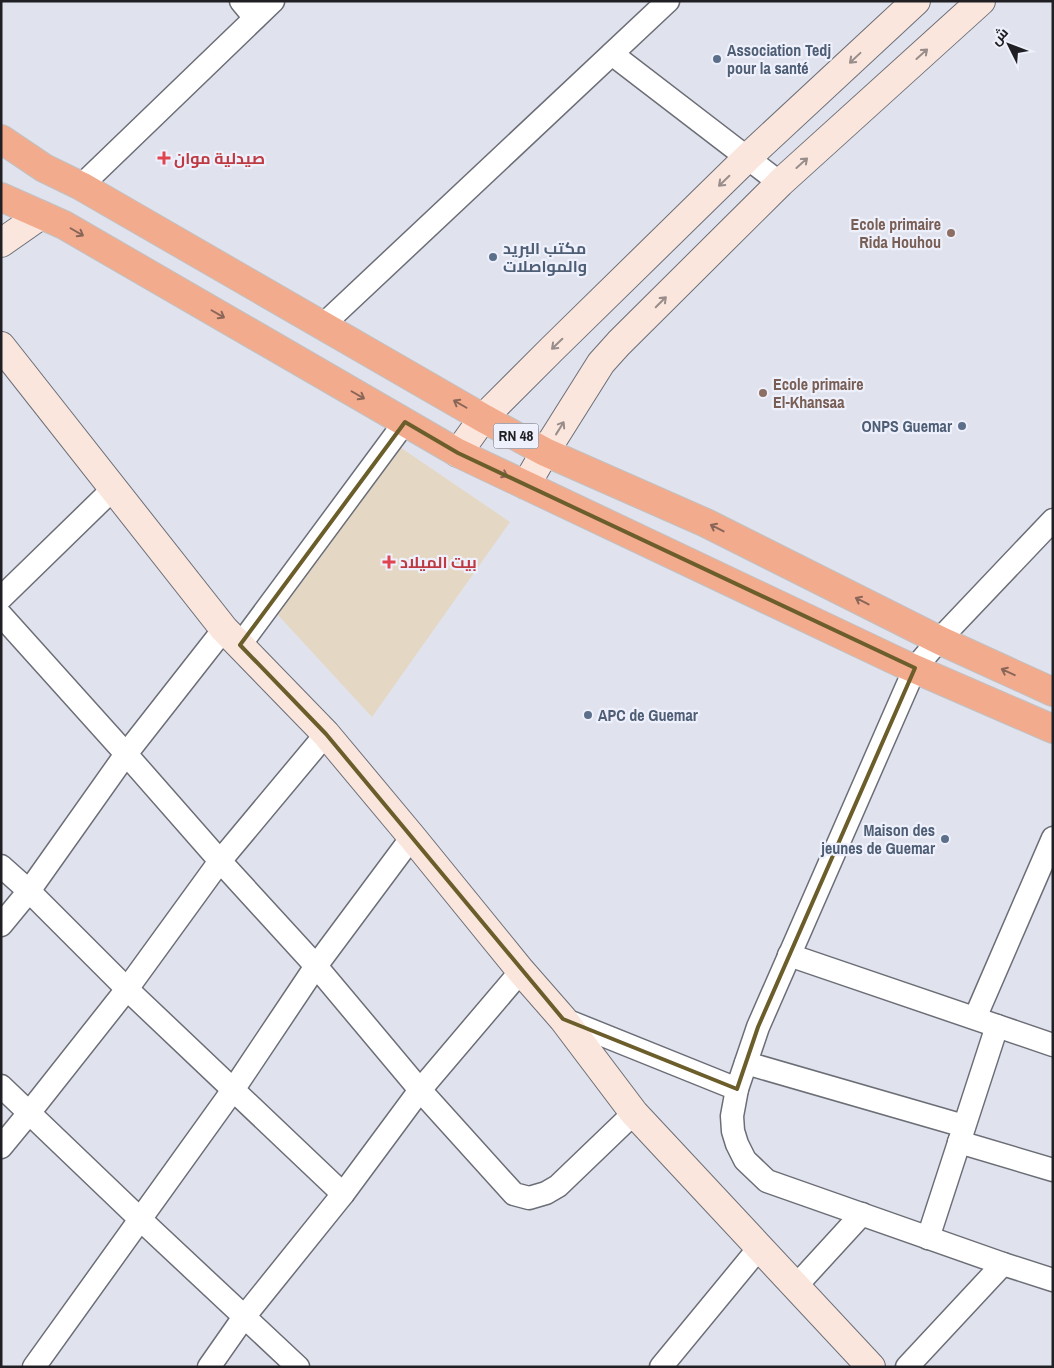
<svg xmlns="http://www.w3.org/2000/svg" width="1054" height="1368" font-family="'Archivo Narrow',Cairo,sans-serif">
	<style>
		.medical { fill: #e4d8c4 }
		.lines { fill: none; stroke-linecap: round; stroke-linejoin: round }
		.street-casing { stroke: #6c6e77; stroke-width: 25 }
		.secondary-casing { stroke: #6c6e77; stroke-width: 30 }
		.highway-casing { stroke: #c1c1c2; stroke-width: 30 }
		.street { stroke: #fff; stroke-width: 22 }
		.secondary { stroke: #fbe6dd; stroke-width: 28 }
		.highway { stroke: #f3ab8e; stroke-width: 28 }
		.oneway { stroke: #988d8a }
		.oneway2 { stroke: #8a6659 }
		.marked { fill: none; stroke: #6b5e2b; stroke-width: 4; stroke-linejoin: round }
		.service-dot { fill: #5c6f8a; stroke: #eef0fb; stroke-width: 2 }
		.health-dot { fill: #e0444e; stroke: #eef0fb; stroke-width: 2 }
		.education-dot { fill: #8d6e63; stroke: #eef0fb; stroke-width: 2 }
		.labels { text-anchor: middle; stroke-width: 4.5; stroke-linejoin: round; paint-order: stroke }
		.shield { fill: #eef0fb; stroke: #5e5e64; stroke-width: 1 }
		.shield-label { font-size: 15px; font-weight: bold; fill: #202024 }
		.service-label { font-size: 16px; font-weight: bold; fill: #4e5e75; stroke: #eef0fb; text-anchor: start }
		.health-label { font-size: 16px; font-weight: bold; fill: #be3a42; stroke: #eef0fb; text-anchor: start }
		.education-label { font-size: 16px; font-weight: bold; fill: #785e54; stroke: #eef0fb; text-anchor: end }
	</style>
	<rect width="100%" height="100%" fill="#e0e3ed"/>
	<path class="medical" d="M388 439 510 522 372 717 266 602Z"/>
	<g class="lines">
		<g class="street-casing">
			<g id="street">
				<path d="M241 1 255 18"/>
				<path d="M612 54 780 183"/>
				<path d="M81 186 273 1"/>
				<path d="M323 325 668 1"/>
				<path d="M1 598 114 488"/>
				<path d="M1 615 126 754 220 861 316 966 420 1090 514 1194 529 1198 546 1193 558 1186 634 1113"/>
				<path d="M240 645 405 422"/>
				<path d="M1 866 29 891 127 989 343 1194"/>
				<path d="M1 925 29 891 126 754 224 629"/>
				<path d="M789 955 1053 1045"/>
				<path d="M975 1018 1053 838"/>
				<path d="M563 1019 737 1089 732 1116 733 1131 737 1144 745 1160 767 1181 1003 1264 1053 1280"/>
				<path d="M746 1063 964 1126"/>
				<path d="M1 1086 141 1220 298 1367"/>
				<path d="M737 1089 758 1027 915 668 939 640 1053 520"/>
				<path d="M959 1142 1053 1170"/>
				<path d="M1 1147 29 1113 127 989 220 861 326 734"/>
				<path d="M928 1238 997 1026"/>
				<path d="M796 1286 862 1214"/>
				<path d="M34 1367 233 1090 316 966 412 837"/>
				<path d="M209 1367 244 1317 343 1194 420 1090 521 971"/>
				<path d="M661 1367 759 1248"/>
				<path d="M907 1367 1003 1264"/>
			</g>
		</g>
		<g class="secondary-casing">
			<g id="secondary">
				<path d="M1 243 41 215"/>
				<path d="M1 346 224 629 326 734 412 837 521 971 563 1019 634 1113 871 1367"/>
				<path d="M458 453 483 418 552 349 747 158 916 1"/>
				<path d="M526 485 545 452 601 363 619 343 780 183 981 1"/>
			</g>
		</g>
		<g class="highway-casing">
			<g id="highway">
				<path d="M1 139 44 168 81 186 483 418 545 452 706 523 939 640 1053 692"/>
				<path d="M1 197 64 225 458 453 901 663 1053 729"/>
			</g>
		</g>
		<use href="#street" class="street"/>
		<use href="#secondary" class="secondary"/>
		<use href="#highway" class="highway"/>
	</g>
	<defs><path id="oneway-shaft" d="M-6 0H5M1.5-3L5.5 0L1.5 3" fill="none" stroke-width="1.6" stroke-linecap="round" stroke-linejoin="round" transform="scale(1.25)"/></defs>
	<g class="oneway">
		<use href="#oneway-shaft" transform="translate(922 54) rotate(-42)"/>
		<use href="#oneway-shaft" transform="translate(855 58) rotate(137)"/>
		<use href="#oneway-shaft" transform="translate(802 163) rotate(-42)"/>
		<use href="#oneway-shaft" transform="translate(724 181) rotate(136)"/>
		<use href="#oneway-shaft" transform="translate(661 302) rotate(-45)"/>
		<use href="#oneway-shaft" transform="translate(557 344) rotate(136)"/>
		<use href="#oneway-shaft" transform="translate(560 428) rotate(-58)"/>
	</g>
	<g class="oneway2">
		<use href="#oneway-shaft" transform="translate(77 232) rotate(30)"/>
		<use href="#oneway-shaft" transform="translate(218 314) rotate(30)"/>
		<use href="#oneway-shaft" transform="translate(358 395) rotate(30)"/>
		<use href="#oneway-shaft" transform="translate(460 404) rotate(-150)"/>
		<use href="#oneway-shaft" transform="translate(501 473) rotate(25)"/>
		<use href="#oneway-shaft" transform="translate(717 528) rotate(-153)"/>
		<use href="#oneway-shaft" transform="translate(862 601) rotate(-153)"/>
		<use href="#oneway-shaft" transform="translate(1008 672) rotate(-155)"/>
	</g>
	<path class="marked" d="M405 422 458 453 915 668 758 1027 737 1089 563 1019 326 734 240 645Z"/>
	<g class="service-dot">
		<circle cx="717" cy="59" r="5"/>
		<circle cx="493" cy="257" r="5"/>
		<circle cx="962" cy="426" r="5"/>
		<circle cx="588" cy="715" r="5"/>
		<circle cx="945" cy="839" r="5"/>
	</g>
	<g class="health-dot">
		<path d="M161.5 150.5h5v5h5v5h-5v5h-5v-5h-5v-5h5z"/>
		<path d="M386.5 554.5h5v5h5v5h-5v5h-5v-5h-5v-5h5z"/>
	</g>
	<g class="education-dot">
		<circle cx="951" cy="233" r="5"/>
		<circle cx="763" cy="393" r="5"/>
	</g>
	<g class="labels">
		<rect class="shield" x="493.5" y="423.5" width="45" height="25" rx="4"/>
		<g class="shield-label">
			<text x="516" y="441">RN 48</text>
		</g>
		<g class="service-label">
			<text x="727" y="56">Association Tedj<tspan x="727" dy="18">pour la santé</tspan></text>
			<text x="503" y="254">مكتب البريد<tspan x="503" dy="18">والمواصلات</tspan></text>
			<text x="952" y="432" text-anchor="end">ONPS Guemar</text>
			<text x="598" y="721">APC de Guemar</text>
			<text x="935" y="836" text-anchor="end">Maison des<tspan x="935" dy="18">jeunes de Guemar</tspan></text>
		</g>
		<g class="health-label">
			<text x="174" y="164">صيدلية موان</text>
			<text x="400" y="568">بيت الميلاد</text>
		</g>
		<g class="education-label">
			<text x="941" y="230">Ecole primaire<tspan x="941" dy="18">Rida Houhou</tspan></text>
			<text x="773" y="390" text-anchor="start">Ecole primaire<tspan x="773" dy="18">El-Khansaa</tspan></text>
		</g>
	</g>
	<rect width="1054" height="1368" fill="none" stroke="#202024" stroke-width="5"/>
	<g transform="translate(1009 45) rotate(312)" stroke="#eef0fb" stroke-width="4" paint-order="stroke">
	<path d="M0-4L9 19L0 12L-9 19Z" fill="#202024"/>
	<text y="-8" font-size="14" font-weight="bold" text-anchor="middle" fill="#202024">ش</text>
	</g>
</svg>
